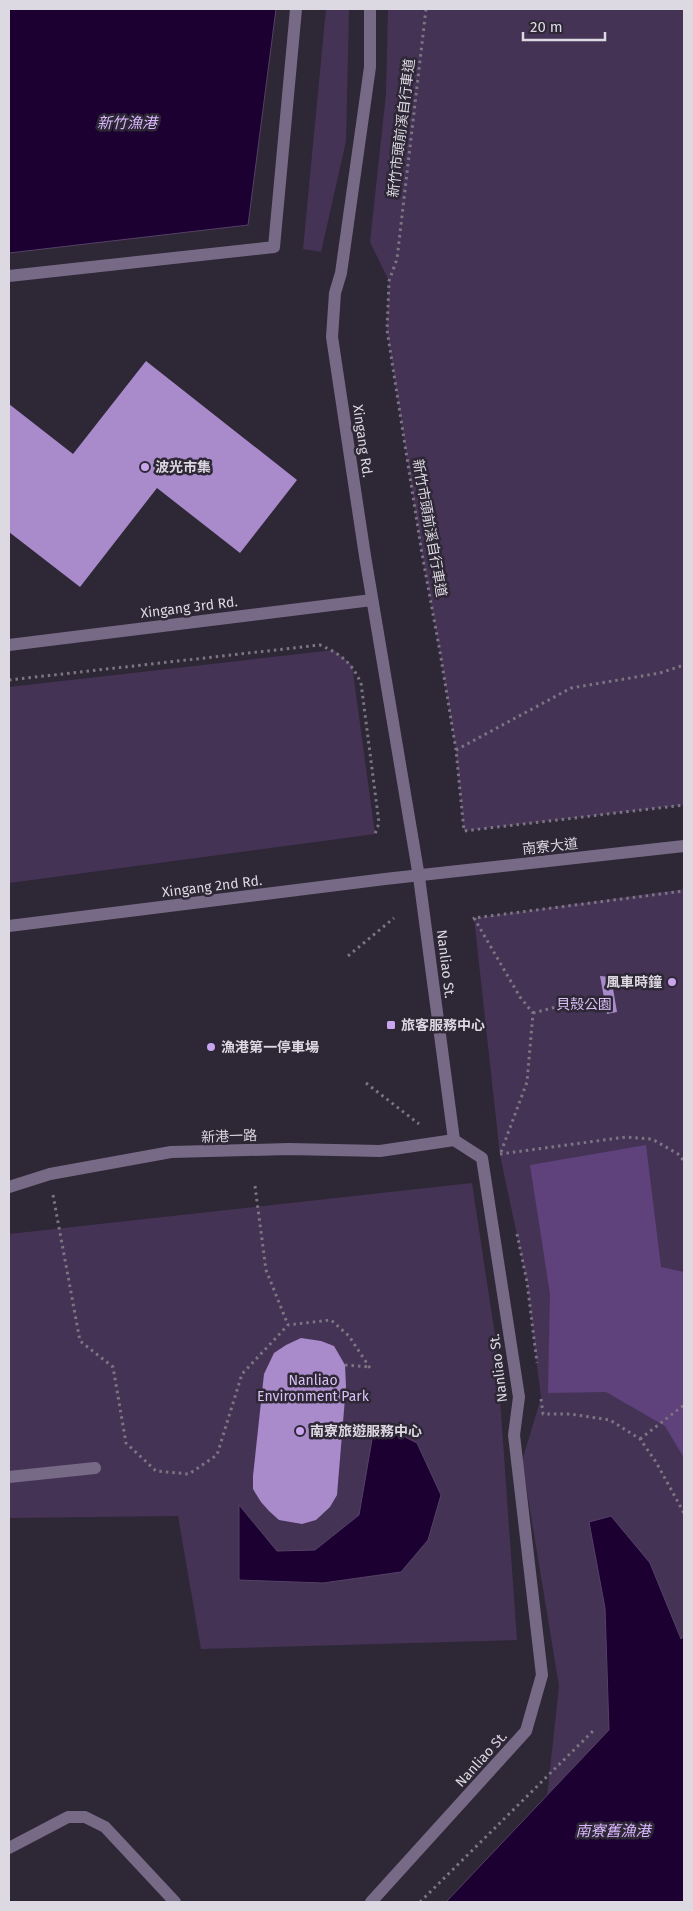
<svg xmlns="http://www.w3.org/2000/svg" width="693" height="1911" font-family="'Fira Sans','Noto Sans TC',sans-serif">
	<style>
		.green { fill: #453356 }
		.forest { fill: #5f417c }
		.water { fill: #1b0031; stroke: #554166 }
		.building { fill: #a98acb }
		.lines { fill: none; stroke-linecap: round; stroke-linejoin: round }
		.path { stroke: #7b7682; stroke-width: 3; stroke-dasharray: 2.5 4; stroke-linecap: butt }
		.minor { stroke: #776a86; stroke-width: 12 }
		.poi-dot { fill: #c9a5ee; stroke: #2e2736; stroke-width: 2 }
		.labels { text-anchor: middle; stroke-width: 5; stroke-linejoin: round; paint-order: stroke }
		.street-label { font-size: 14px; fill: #ddd9e2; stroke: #2e2736 }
		.poi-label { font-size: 14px; font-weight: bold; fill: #ddd9e2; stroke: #2e2736; text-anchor: start }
		.park-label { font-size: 14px; fill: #dac1f6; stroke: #2e2736 }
		.water-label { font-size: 15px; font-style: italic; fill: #dab8ff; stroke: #2e2736 }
	</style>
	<rect width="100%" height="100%" fill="#2e2736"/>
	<g class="green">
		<path d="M326 9H349L346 141 321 252 303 249Z"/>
		<path d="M388 9H684V805L464 831 456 750 440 652 422 554 387 330 389 281 370 242 386 94Z"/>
		<path d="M334 650 352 665 375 834 9 883V687Z"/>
		<path d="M684 889V1636L681 1640 650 1563 611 1516 589 1522 605 1608 609 1730 547 1797 559 1686 522 1461 541 1398 527 1282 500 1155 474 918Z"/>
		<path d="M472 1183 496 1342 517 1640 201 1649 178 1516 9 1518V1234Z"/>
	</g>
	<path class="forest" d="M646 1145 661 1267 684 1272V1458L665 1426 606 1392 548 1393 550 1294 530 1165Z"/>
	<g class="water">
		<path d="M9 9H276L248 225 9 253Z"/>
		<path d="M375 1422 417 1443 441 1495 428 1540 401 1572 323 1583 239 1580V1505L277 1551 315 1550 359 1515Z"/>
		<path d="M611 1516 650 1563 681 1639 684 1636V1902H446L609 1730 605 1608 589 1522Z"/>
	</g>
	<g class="building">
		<path d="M146 361 297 480 240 553 157 488 80 587 9 532V404L73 454Z"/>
		<path d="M600 976 611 977 617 1012 607 1014Z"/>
		<path d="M301 1338 321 1341 334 1346 345 1365 346 1386 337 1495 330 1507 316 1520 302 1524 279 1520 269 1511 261 1502 253 1489V1476L264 1374 274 1353 286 1345Z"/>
	</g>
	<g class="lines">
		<g class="path">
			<path d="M426 9 397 259 389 281 387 330 422 554 440 652 456 750 464 831 684 805"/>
			<path d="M9 680 320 645C341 654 351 662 361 683L379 823 375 834"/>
			<path d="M456 750 571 688 660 673 684 665"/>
			<path d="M348 956 394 918"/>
			<path d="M533 1013 579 1001"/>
			<path d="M366 1083 419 1124"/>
			<path d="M501 1152 527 1082 533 1013 520 997 474 918 684 891"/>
			<path d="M500 1154 626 1137 652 1139 678 1154 684 1161"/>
			<path d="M255 1186 266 1270 288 1325"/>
			<path d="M53 1195 80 1341 113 1367 126 1443 156 1471 189 1474 217 1455 242 1374 288 1325 331 1320 349 1336 370 1368"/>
			<path d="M517 1234 527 1282 537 1363"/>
			<path d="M345 1365 370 1367"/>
			<path d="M541 1399 543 1414H570L610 1420 640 1439 656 1462 684 1513"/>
			<path d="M640 1439 684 1405"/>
			<path d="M420 1902 594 1730"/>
		</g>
		<g class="minor">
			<path d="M370 9V67L341 273 335 293 332 337 365 556 419 877 454 1140"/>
			<path d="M9 276 274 247 296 9"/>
			<path d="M9 645 372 600"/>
			<path d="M9 926 385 879 684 846"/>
			<path d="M9 1187 50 1174 171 1152 289 1149 380 1151 454 1140"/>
			<path d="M9 1477 95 1468"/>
			<path d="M9 1848 68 1817H85L105 1827 175 1902"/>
			<path d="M371 1902 526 1731 542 1675 514 1435 519 1397 482 1158 454 1140"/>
		</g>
	</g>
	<g class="poi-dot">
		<circle cx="145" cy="467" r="5"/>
		<circle cx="672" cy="982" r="5"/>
		<rect x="386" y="1020" width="10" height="10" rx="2.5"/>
		<circle cx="211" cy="1047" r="5"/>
		<circle cx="300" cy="1431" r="5"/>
	</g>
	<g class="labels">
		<g class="street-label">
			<text transform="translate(401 128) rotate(-83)" y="5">新竹市頭前溪自行車道</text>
			<text transform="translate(363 441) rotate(82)" y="5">Xingang Rd.</text>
			<text transform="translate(430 528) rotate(80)" y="5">新竹市頭前溪自行車道</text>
			<text transform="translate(189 607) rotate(-7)" y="5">Xingang 3rd Rd.</text>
			<text transform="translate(550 846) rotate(-6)" y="5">南寮大道</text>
			<text transform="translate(212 886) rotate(-7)" y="5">Xingang 2nd Rd.</text>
			<text transform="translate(446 964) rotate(83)" y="5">Nanliao St.</text>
			<text transform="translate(229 1136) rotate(-2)" y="5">新港一路</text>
			<text transform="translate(498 1368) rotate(-97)" y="5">Nanliao St.</text>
			<text transform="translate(481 1759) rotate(-48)" y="5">Nanliao St.</text>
		</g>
		<g class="poi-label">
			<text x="155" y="472">波光市集</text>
			<text x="662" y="987" text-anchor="end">風車時鐘</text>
			<text x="401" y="1030">旅客服務中心</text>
			<text x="221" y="1052">漁港第一停車場</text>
			<text x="310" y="1436">南寮旅遊服務中心</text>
		</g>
		<g class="park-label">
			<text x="584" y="1009">貝殼公園</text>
			<text x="313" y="1385">Nanliao<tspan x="313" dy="16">Environment Park</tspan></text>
		</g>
		<g class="water-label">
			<text x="127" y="128">新竹漁港</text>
			<text x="613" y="1836">南寮舊漁港</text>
		</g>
	</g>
	<rect width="693" height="1911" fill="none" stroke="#ddd9e2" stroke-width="20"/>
	<path d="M523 32v8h82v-8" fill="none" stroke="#ddd9e2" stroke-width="2.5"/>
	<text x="530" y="32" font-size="15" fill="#ddd9e2" stroke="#2e2736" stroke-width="4" paint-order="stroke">20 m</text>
</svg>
